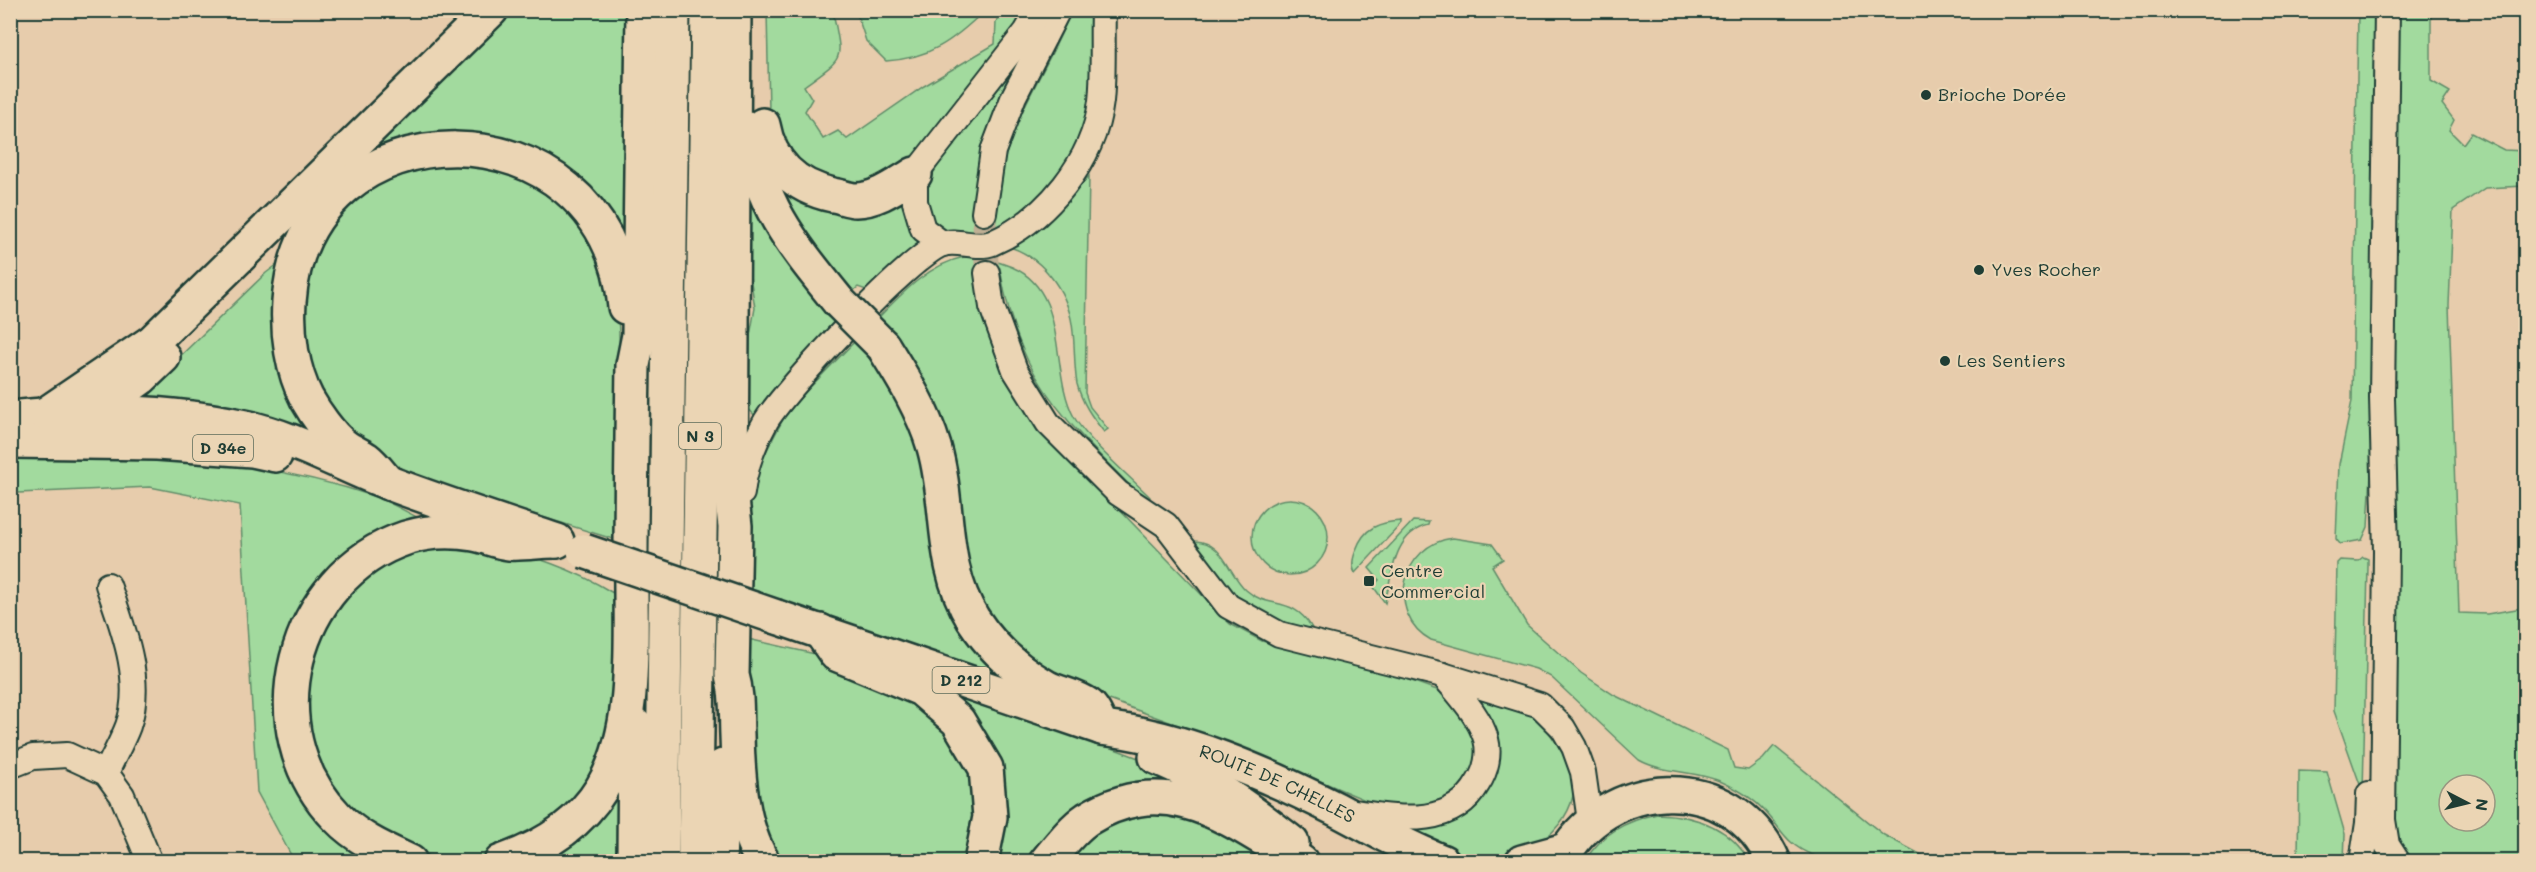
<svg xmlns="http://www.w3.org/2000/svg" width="2536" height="872" font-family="Mali,sans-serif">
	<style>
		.green { fill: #a2da9e; stroke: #608c69; stroke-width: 1.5; fill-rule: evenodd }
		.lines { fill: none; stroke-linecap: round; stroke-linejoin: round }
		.street-tunnel { stroke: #bfaf94; stroke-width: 24; stroke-dasharray: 24 12; stroke-linecap: butt }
		.street-casing { stroke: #1f3d34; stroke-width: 28 }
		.primary-casing { stroke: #1f3d34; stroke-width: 38 }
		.highway-casing { stroke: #1f3d34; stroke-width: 38 }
		.street { stroke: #ebd5b4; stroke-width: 24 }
		.primary { stroke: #ebd5b4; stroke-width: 33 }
		.highway { stroke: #ebd5b4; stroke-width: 33 }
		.primary-bridge-casing { stroke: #1f3d34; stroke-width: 38; stroke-linecap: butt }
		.highway-bridge-casing { stroke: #1f3d34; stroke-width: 38; stroke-linecap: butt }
		.primary-bridge { stroke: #ebd5b4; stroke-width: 33 }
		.highway-bridge { stroke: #ebd5b4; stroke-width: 33 }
		.poi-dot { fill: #1f3d34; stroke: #ebd5b4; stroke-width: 2 }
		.labels { text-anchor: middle; stroke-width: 4.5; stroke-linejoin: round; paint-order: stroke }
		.shield { fill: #ebd5b4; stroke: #5c6b5a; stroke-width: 1.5 }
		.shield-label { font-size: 16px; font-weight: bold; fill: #1f3d34 }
		.poi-label { font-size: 18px; fill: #1f3d34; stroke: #ebd5b4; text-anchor: start }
		.street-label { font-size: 18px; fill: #1f3d34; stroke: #ebd5b4 }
	</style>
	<rect width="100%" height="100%" fill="#e7ccac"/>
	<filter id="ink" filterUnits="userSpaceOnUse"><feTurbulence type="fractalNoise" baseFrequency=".0167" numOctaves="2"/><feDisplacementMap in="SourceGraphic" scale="12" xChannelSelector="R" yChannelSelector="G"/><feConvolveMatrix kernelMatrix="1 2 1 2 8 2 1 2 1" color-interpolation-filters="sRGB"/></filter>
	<g filter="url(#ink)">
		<g class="green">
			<path d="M503 11H630L624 248 548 161 350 164Z"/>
			<path d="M767 11H833C842 62 847 55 804 86L812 99 805 111 823 139 838 131 847 139 924 86 995 44 996 22 1009 11H1030L908 168 853 191 795 166 769 112Z"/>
			<path d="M856 11V10L984 11C953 41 930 58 886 61L866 41Z"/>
			<path d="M1071 11H1092C1091 43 1095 79 1089 111 1077 174 1005 250 937 232L922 194C950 137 994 88 1032 38L975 204 976 221H996C998 196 1000 172 1008 148 1023 100 1053 58 1071 11Z"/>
			<path d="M2358 11H2379L2371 474 2368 527 2362 540 2340 544 2336 539 2339 464 2352 401Z"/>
			<path d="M2397 11H2431V81L2450 92 2442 104 2454 120 2449 130 2463 144 2471 133 2504 150 2525 151V186L2485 188 2453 210 2449 305 2459 613 2487 614 2522 608 2525 605V861H2405L2390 835ZM2449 785H2485V821H2449Z"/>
			<path d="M440 158 535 181 598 241 618 310 620 360 613 539 437 484 378 457 340 426 316 391 298 303 317 237 372 181Z"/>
			<path d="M1089 176 1085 393 1090 407 1108 429 1104 432C1092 417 1082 403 1077 384 1074 367 1075 349 1073 332 1070 296 1046 259 1010 247L1045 226Z"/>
			<path d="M781 183 906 190 930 247 875 293 858 287 852 292 854 297 783 214Z"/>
			<path d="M746 198 802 271 843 318 756 417 748 408 747 353 755 308 746 250Z"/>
			<path d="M964 257C982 257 995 260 1012 267 1070 292 1049 371 1074 417 1087 440 1130 477 1150 497L1146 502C1105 459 1054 415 1028 361 1014 332 1005 299 1000 268L977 269 1079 468 1230 624 1262 641 1403 678 1437 690 1457 705 1480 746 1473 779 1437 806 1398 809 1370 802 1254 753 1063 683 1044 674 984 617 872 324C898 298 926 265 964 257Z"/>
			<path d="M286 258 277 294 331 444 147 403 139 396 266 273Z"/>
			<path d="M857 339 899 391 1006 673 1003 678 744 590 746 515 759 465 788 410Z"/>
			<path d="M61 456C168 455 273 462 376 497 392 503 406 512 421 519L320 579 290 628 279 686 285 740 380 861H301L292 857 257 792 240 505 150 487 18 493 11 496V459Z"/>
			<circle cx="1290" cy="537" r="38"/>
			<path d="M1401 521V524L1355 573C1351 565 1353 558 1356 550 1364 527 1380 522 1401 521Z"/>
			<path d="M1413 521 1429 522 1428 525C1394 533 1392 574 1385 603L1373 586 1379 580 1369 568Z"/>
			<path d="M1453 538 1492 544 1503 559 1492 566 1527 625 1581 673 1614 695 1728 750 1734 768 1748 770 1763 759 1774 746 1884 835 1933 861C1892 862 1823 872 1791 842 1783 835 1777 825 1770 817 1758 802 1740 790 1722 782 1696 770 1664 774 1639 760L1551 677 1536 669 1431 640C1385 615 1401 544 1453 538Z"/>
			<path d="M1195 541C1224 542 1227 572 1246 590 1268 610 1293 595 1312 628 1266 632 1212 578 1188 543Z"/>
			<path d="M427 545C445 545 465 542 483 545 526 552 576 570 613 593L617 629 614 701 606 762 579 806 532 840 473 859 419 853 369 833 330 794 307 740 308 653 331 607 374 567Z"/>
			<path d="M2363 557 2368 559V566L2363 793 2334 711 2337 563 2340 560 2358 561Z"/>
			<path d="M748 639 815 654 891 683 934 709 978 772 971 861H778L763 835 747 733Z"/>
			<path d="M949 693 1041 721 1170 770 1189 786 1035 861H993L1003 834Z"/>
			<path d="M1483 699C1496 702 1510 704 1523 709 1538 715 1546 728 1555 741 1565 757 1577 776 1573 796 1564 838 1509 869 1469 861 1442 856 1422 841 1399 827L1481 798 1479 705Z"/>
			<path d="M2299 771 2327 772 2345 834 2344 861H2298Z"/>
			<path d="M613 795 617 800 616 861 540 862Z"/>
			<path d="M1180 808 1282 862H1066L1106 824 1143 809Z"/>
			<path d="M1657 814C1695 815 1730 827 1749 861H1585C1602 833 1626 821 1657 814Z"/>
		</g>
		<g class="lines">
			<path class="street-tunnel" d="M984 213 987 273"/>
			<g class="street-casing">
				<g id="street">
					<path d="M2387 10 2382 398 2386 551 2383 820 2387 845 2398 862"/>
					<path d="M984 213 993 151 1014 96 1058 10"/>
					<path d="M943 244 923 229 915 202V174L1026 32 1039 10"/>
					<path d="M987 273 992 307 1015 370 1048 423 1118 493 1166 525 1228 606 1279 634 1443 675 1540 705 1563 728 1574 747 1583 772 1590 821"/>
					<path d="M742 493C745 466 753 444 766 421 786 388 909 257 942 244 957 239 977 249 992 243 1046 220 1094 161 1101 101 1104 72 1102 40 1103 10"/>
					<path d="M10 766 33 757 67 755 106 773 122 795 150 862"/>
					<path d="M106 773C113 757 122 742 128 726 144 681 123 628 108 585"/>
					<path d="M1354 812C1397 818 1452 829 1478 783 1486 771 1490 754 1486 739 1479 715 1458 694 1443 675"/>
					<path d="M2362 862 2368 823 2369 794"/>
				</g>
			</g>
			<g class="primary-casing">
				<g id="primary">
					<path d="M10 418C88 409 169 411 245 427 296 438 341 465 389 483 444 504 501 522 557 541"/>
					<path d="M10 441 157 443 252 450 275 455"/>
					<path id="s1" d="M777 617 1102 728C1182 737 1264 773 1336 809 1372 828 1405 847 1443 862"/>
					<path d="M1156 757C1206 778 1249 809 1292 843"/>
					<path d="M1522 862 1566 850"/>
					<path d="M1560 862C1604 775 1733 767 1774 862"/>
				</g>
			</g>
			<g class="highway-casing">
				<g id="highway">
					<path d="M734 10 731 490 735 526 732 675C738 696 736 714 737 735 738 776 741 826 763 862"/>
					<path d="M763 125C770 164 795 187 833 195 840 196 849 200 856 200 877 200 898 184 915 174"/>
					<path d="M748 129C759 205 793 245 839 302"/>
					<path d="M883 346C903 378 923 410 934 447 951 506 939 564 973 619 992 648 1016 670 1046 687 1059 694 1076 696 1088 705 1094 709 1098 721 1102 728"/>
					<path d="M46 414 152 342 491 10"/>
					<path d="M54 441 141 378 163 357"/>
					<path d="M388 483C381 475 374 465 366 459 359 454 350 451 343 445 330 435 315 413 307 399 292 370 287 334 289 302 303 98 607 96 625 307"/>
					<path d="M820 631 836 654 921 689 958 721 986 768 990 817 981 862"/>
					<path d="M410 862C384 850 358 839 337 817 252 730 292 576 406 538 428 531 451 530 474 534 486 536 497 542 509 543 524 544 540 541 555 541"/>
					<path d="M501 862C542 848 579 826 602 788 639 728 630 634 631 566 631 499 632 432 633 365L639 335 643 10"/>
					<path d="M634 862 635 725"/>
					<path d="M662 862 673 10"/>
					<path d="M695 862 708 10"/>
					<path d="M719 862 723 766"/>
					<path d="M1046 862C1058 848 1072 829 1087 819 1169 768 1230 820 1301 862"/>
				</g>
			</g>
			<use href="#street" class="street"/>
			<use href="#primary" class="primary"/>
			<use href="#highway" class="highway"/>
			<g class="primary-bridge-casing">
				<path id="primary-bridge" d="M584 551 777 617"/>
			</g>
			<g class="highway-bridge-casing">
				<path id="highway-bridge" d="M839 302 883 346"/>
			</g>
			<use href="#primary-bridge" class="primary-bridge"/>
			<use href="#highway-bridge" class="highway-bridge"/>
		</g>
	</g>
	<g class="poi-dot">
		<circle cx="1926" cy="95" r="6"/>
		<circle cx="1979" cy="270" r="6"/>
		<circle cx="1945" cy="361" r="6"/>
		<rect x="1363" y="575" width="12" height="12" rx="3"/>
	</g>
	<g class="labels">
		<g class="shield">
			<rect x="679" y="423" width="42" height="26" rx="4.5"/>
			<rect x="193" y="435" width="60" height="26" rx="4.5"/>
			<rect x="932.5" y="667" width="57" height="26" rx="4.5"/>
		</g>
		<g class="shield-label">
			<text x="700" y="442">N 3</text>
			<text x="223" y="454">D 34e</text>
			<text x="961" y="686">D 212</text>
		</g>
		<g class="poi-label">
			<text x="1938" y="101">Brioche Dorée</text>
			<text x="1991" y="276">Yves Rocher</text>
			<text x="1957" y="367">Les Sentiers</text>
			<text x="1381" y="577">Centre<tspan x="1381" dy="21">Commercial</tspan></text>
		</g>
		<g class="street-label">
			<text dy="6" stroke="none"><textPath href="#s1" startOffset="528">ROUTE DE CHELLES</textPath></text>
		</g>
	</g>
	<rect width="2536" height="872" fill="none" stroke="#ebd5b4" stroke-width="36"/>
	<rect x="18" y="18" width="2500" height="836" fill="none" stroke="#1f3d34" stroke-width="2" filter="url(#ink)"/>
	<g transform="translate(2467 803) rotate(97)"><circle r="28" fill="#ebd5b4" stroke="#999881" stroke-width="1.5"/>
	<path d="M0-4.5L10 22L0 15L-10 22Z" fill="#1f3d34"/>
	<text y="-9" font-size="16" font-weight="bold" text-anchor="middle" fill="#1f3d34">N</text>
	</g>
</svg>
